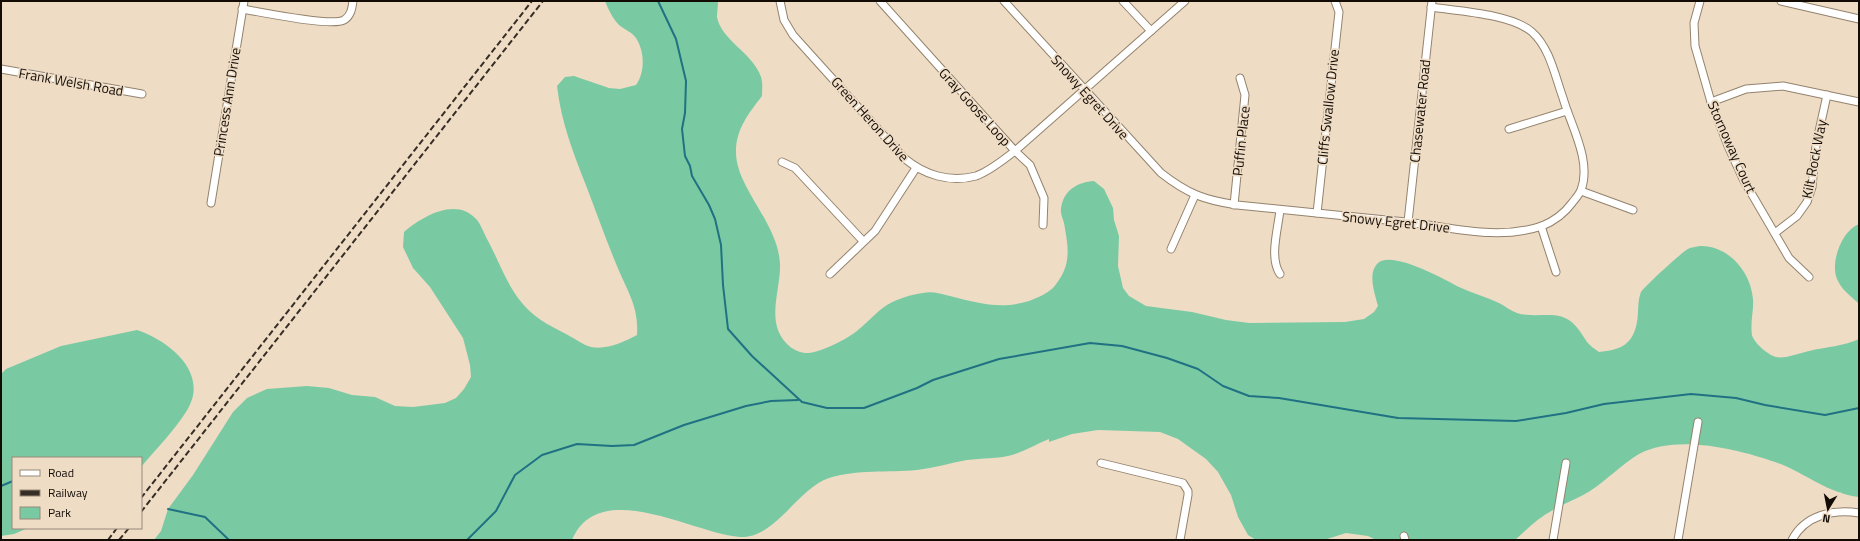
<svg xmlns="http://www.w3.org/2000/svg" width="1860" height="541" font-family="'Titillium Web',sans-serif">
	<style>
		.green { fill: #79caa3 }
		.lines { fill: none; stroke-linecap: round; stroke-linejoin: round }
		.stream { stroke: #217183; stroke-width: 2 }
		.minor-casing { stroke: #93836d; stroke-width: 9 }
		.minor { stroke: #fff; stroke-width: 7 }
		.rail { stroke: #362e25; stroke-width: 2; stroke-dasharray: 6 3; stroke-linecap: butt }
		.labels { text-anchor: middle; stroke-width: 3.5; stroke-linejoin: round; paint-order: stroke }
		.street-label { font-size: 14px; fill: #120c05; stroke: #efdcc5 }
	</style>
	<rect width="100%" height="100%" fill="#efdcc5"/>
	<g class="green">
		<path d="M605 1H718C718 6 717 12 717 17 721 40 753 53 761 77 763 83 762 90 762 96 749 113 736 129 736 151 735 187 778 222 780 264 781 290 765 322 787 344 792 349 798 352 805 353 818 354 848 339 858 330 868 322 876 312 887 305 899 298 910 295 923 293 932 291 941 294 950 296 978 303 1000 310 1029 301 1037 298 1046 294 1053 288 1059 281 1066 270 1067 260 1069 248 1066 235 1064 223 1063 219 1060 213 1061 209 1063 190 1078 182 1094 181L1104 189 1113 208 1114 220 1119 236 1118 266 1123 288 1129 296 1146 306 1192 312 1226 320 1249 323 1345 322 1364 319 1374 312 1378 306C1375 294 1367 273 1378 263 1392 250 1444 279 1459 287 1472 293 1486 297 1499 303 1505 306 1511 311 1517 313 1532 318 1554 312 1565 318 1576 323 1581 333 1587 342 1590 346 1595 349 1599 352 1620 350 1633 345 1637 322 1639 312 1637 302 1641 292 1643 288 1683 251 1688 249 1691 247 1697 247 1700 246 1728 245 1751 272 1753 299 1754 310 1750 323 1752 335 1754 343 1768 355 1776 357 1785 359 1800 353 1809 351 1825 347 1845 346 1859 339V497C1828 494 1804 472 1775 462 1737 449 1677 434 1639 454 1622 464 1607 480 1590 491 1579 498 1565 503 1553 510 1538 518 1527 529 1515 540H1376L1368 536 1346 533 1324 540H1256L1248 535 1238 517 1231 495 1218 472 1206 459 1178 439 1160 432 1098 430 1072 434 1049 442V439C1037 444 1025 451 1012 455 998 459 982 458 967 460 950 463 934 468 917 470 888 473 857 469 829 478 797 489 775 539 740 537 694 534 599 476 572 540H154L161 531 168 509 193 475 233 412 247 398 267 389 307 386 329 388 352 395 375 397 395 406 413 407 445 403 456 398 464 389 471 377 470 365 463 338 430 287 413 268 403 247 404 232C422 217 456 196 477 220 481 225 484 233 487 239 498 259 505 280 518 298 531 316 548 325 566 334 574 338 583 345 591 347 607 350 624 342 637 335 639 306 627 291 617 266 606 240 597 214 587 188 574 155 561 122 557 86L565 77 574 76 609 88 620 89 636 85C645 72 645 52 636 38 632 32 625 30 619 25 613 19 608 9 605 1Z"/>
		<path d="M1859 224V304C1852 297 1842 290 1838 281 1829 265 1841 231 1859 224Z"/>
		<path d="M137 330C170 341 211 374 186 412 174 431 156 449 141 467V458H13V528H28L14 534 1 536V374L6 369 61 346Z"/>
	</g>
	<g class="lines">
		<g class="stream">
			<path d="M658 1 676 39 686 81 685 113 682 129 685 156 690 166 692 176 709 205 715 219 721 245 723 285 728 329 752 356 802 402 827 408H864L917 388 933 380 999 359 1090 343 1122 346 1167 358 1198 369 1223 386 1249 396 1279 398 1398 418 1516 421 1566 413 1604 404 1691 394 1736 398 1765 405 1825 415 1859 408"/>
			<path d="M1 486 13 481"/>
			<path d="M168 509 205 517 229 540"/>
			<path d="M467 540 496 511 515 475 542 455 577 444 612 446 634 445 684 425 746 406 771 401 798 400"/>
		</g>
		<g class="minor-casing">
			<g id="minor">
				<path d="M780 1 784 20 793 35 904 158C924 175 950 183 976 176 990 171 1003 160 1015 151L1030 165 1044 198 1043 225"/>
				<path d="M880 1 1015 151 1185 1"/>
				<path d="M1004 1 1161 173C1188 194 1204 200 1237 205 1293 211 1350 216 1406 222 1451 227 1497 241 1542 226 1554 221 1564 214 1572 203 1575 199 1579 195 1581 190 1592 161 1571 126 1563 98 1555 76 1550 48 1532 32 1512 14 1458 11 1431 7"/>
				<path d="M1123 1 1151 31"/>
				<path d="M1700 1 1694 23 1695 46 1711 102 1728 146 1743 179 1789 258 1809 277"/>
				<path d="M1781 1 1859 19"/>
				<path d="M242 9C261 12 331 27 344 20 351 16 352 8 353 1"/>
				<path d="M1 69 142 94"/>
				<path d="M1711 102 1746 89 1783 86 1859 102"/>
				<path d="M1509 129 1567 111"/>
				<path d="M782 162 795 168 863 241"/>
				<path d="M1581 191 1633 210"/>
				<path d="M211 203 244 1"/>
				<path d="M1234 205 1245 95 1240 78"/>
				<path d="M1280 210C1278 229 1269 258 1280 274"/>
				<path d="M1317 213 1339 12 1335 1"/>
				<path d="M1408 222 1432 1"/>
				<path d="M1541 226 1556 272"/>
				<path d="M1775 233 1797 216 1807 202 1812 187 1816 145 1827 95"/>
				<path d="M1171 249 1195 195"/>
				<path d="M830 274 875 231 916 168"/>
				<path d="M1101 463 1183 483 1188 491V495L1180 540"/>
				<path d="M1404 536 1405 540"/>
				<path d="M1553 540 1566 463"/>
				<path d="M1678 540 1698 422"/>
				<path d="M1792 540C1805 515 1833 509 1859 513"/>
			</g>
		</g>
		<use href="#minor" class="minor"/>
		<g class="rail">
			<path d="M141 498 532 1"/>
			<path d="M141 512 543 1"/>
			<path d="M108 540 117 528"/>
			<path d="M119 540 129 528"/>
		</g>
	</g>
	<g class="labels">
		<g class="street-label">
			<text transform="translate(71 82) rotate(10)" y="5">Frank Welsh Road</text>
			<text transform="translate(1090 97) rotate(48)" y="5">Snowy Egret Drive</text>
			<text transform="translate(227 102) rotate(-81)" y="5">Princess Ann Drive</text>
			<text transform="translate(975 107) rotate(48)" y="5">Gray Goose Loop</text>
			<text transform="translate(1328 107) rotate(-84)" y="5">Cliffs Swallow Drive</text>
			<text transform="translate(1420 111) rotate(-84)" y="5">Chasewater Road</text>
			<text transform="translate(870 119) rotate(48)" y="5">Green Heron Drive</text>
			<text transform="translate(1241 141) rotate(-84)" y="5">Puffin Place</text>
			<text transform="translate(1732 147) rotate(66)" y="5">Stornoway Court</text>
			<text transform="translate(1814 159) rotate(-79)" y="5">Kilt Rock Way</text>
			<text transform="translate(1396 222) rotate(6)" y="5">Snowy Egret Drive</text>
		</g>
	</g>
	<rect width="1860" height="541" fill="none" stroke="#120c05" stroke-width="4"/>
	<rect x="12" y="457" width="130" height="72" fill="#efdcc5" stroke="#978978"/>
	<rect x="20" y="470" width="20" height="6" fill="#ffffff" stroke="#978978"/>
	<text x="48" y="477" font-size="12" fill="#120c05">Road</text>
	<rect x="20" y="490" width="20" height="6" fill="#362e25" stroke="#978978"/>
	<text x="48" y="497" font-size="12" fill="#120c05">Railway</text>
	<rect x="20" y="507" width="20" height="12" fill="#79caa3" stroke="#978978"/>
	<text x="48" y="517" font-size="12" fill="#120c05">Park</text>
	<g transform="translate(1828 509) rotate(190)" stroke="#efdcc5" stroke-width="3" paint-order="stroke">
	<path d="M0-3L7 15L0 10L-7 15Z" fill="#120c05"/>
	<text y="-6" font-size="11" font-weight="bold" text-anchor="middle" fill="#120c05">N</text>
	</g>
</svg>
